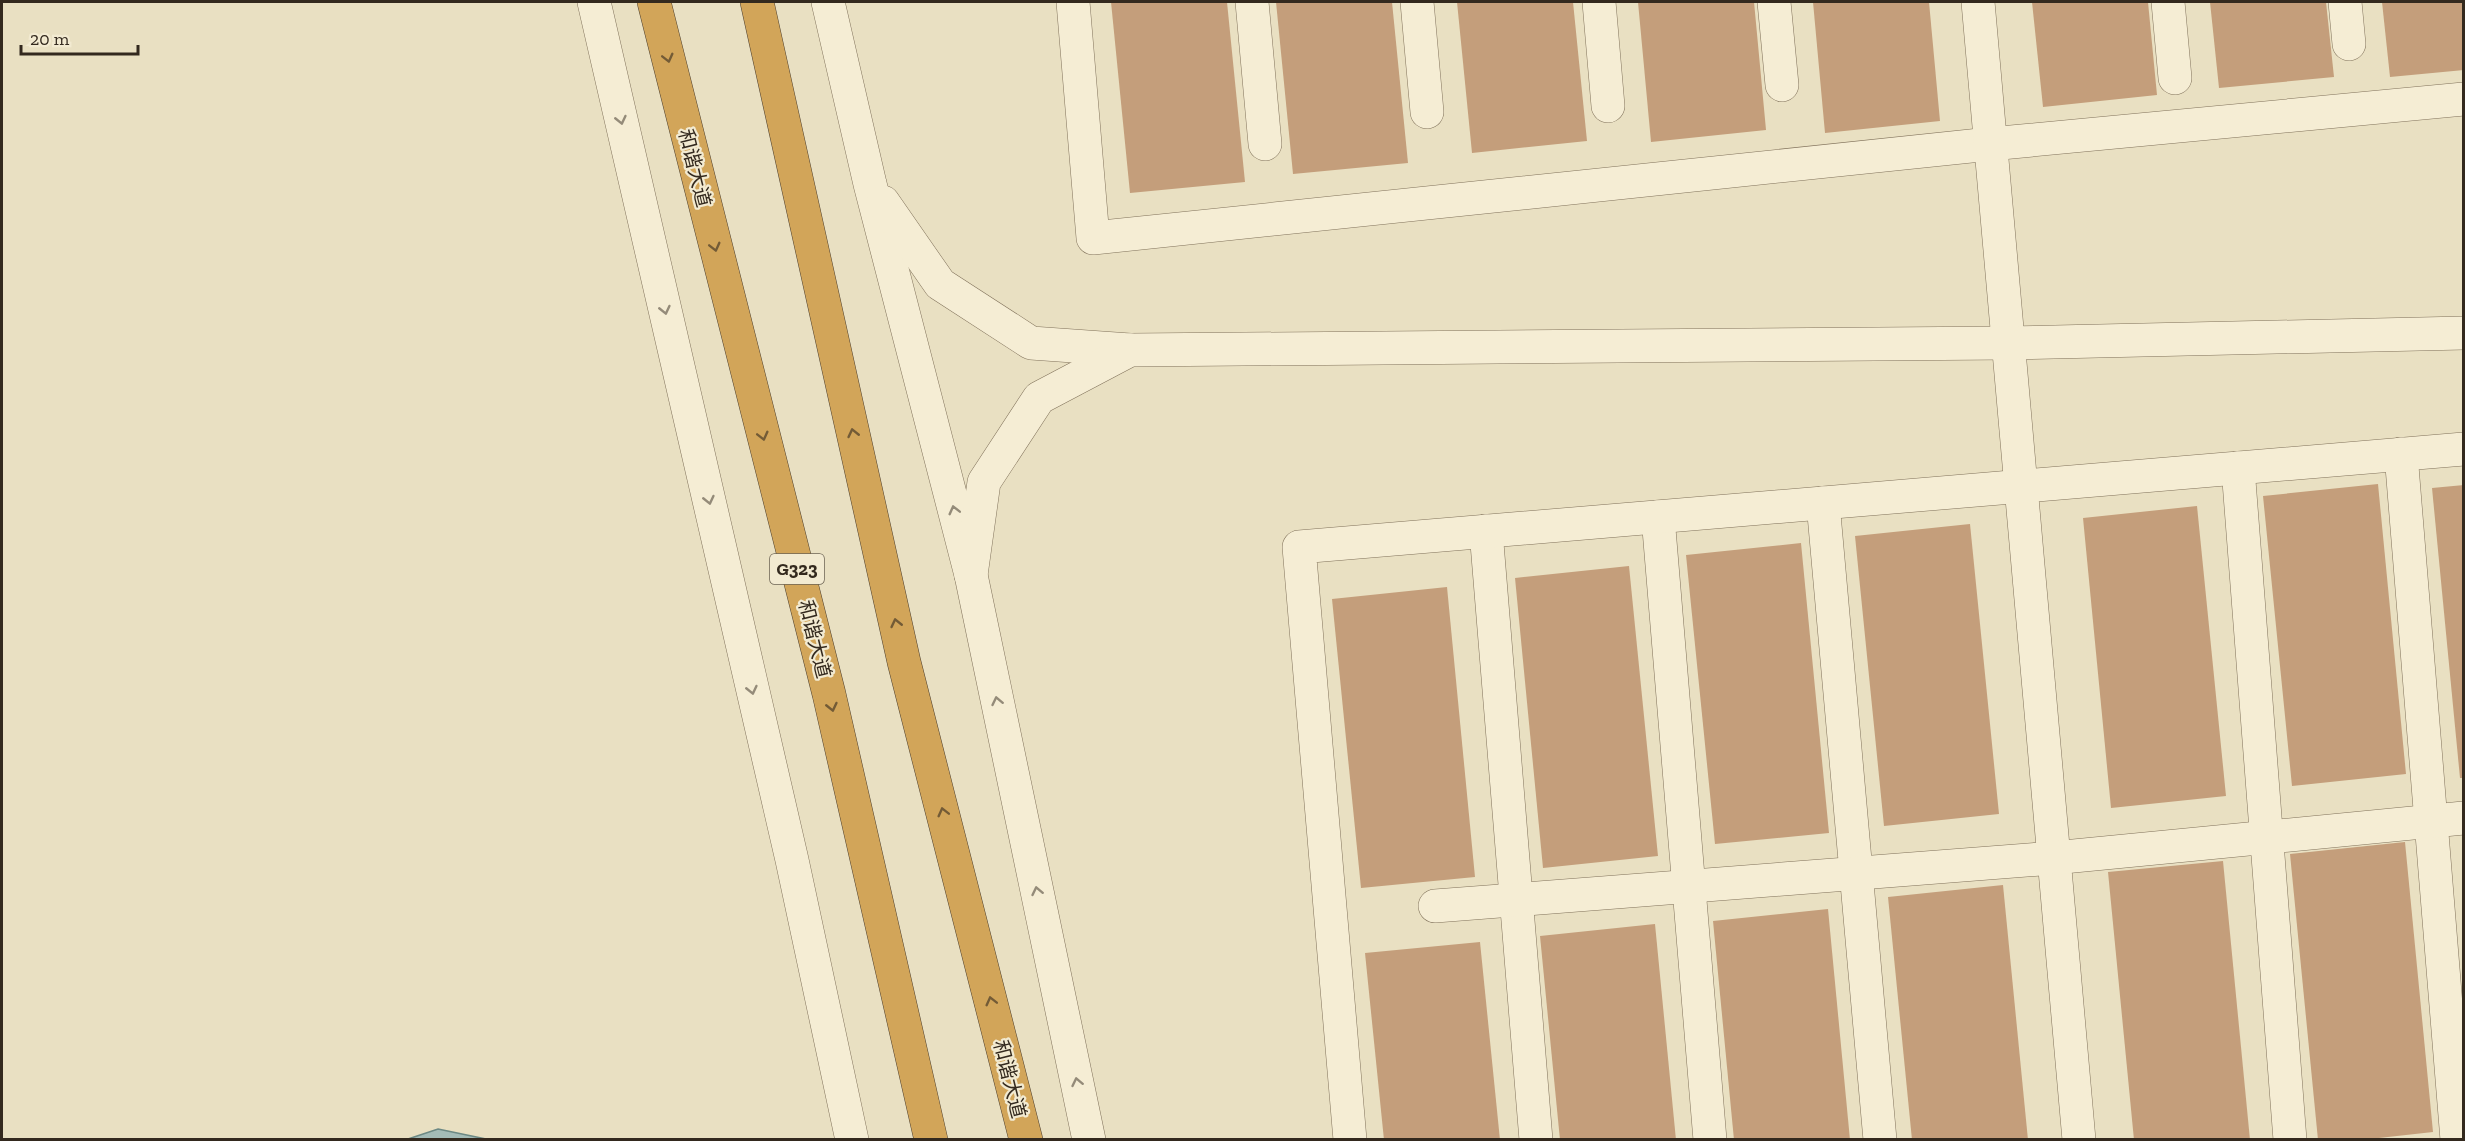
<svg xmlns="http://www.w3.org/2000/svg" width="2465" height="1141" font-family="'Zilla Slab','Noto Sans SC',serif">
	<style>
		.water { fill: #a4bcb7; stroke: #6c8984; stroke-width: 1.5 }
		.building { fill: #c49e7b }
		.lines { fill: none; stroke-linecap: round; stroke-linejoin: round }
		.minor-casing { stroke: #81725b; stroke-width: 34 }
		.highway-casing { stroke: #4f402f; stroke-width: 34 }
		.minor { stroke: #f5edd4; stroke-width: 33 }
		.highway { stroke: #d2a559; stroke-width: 33 }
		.oneway { stroke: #735b36 }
		.oneway2 { stroke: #948b79 }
		.labels { text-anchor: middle; stroke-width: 4.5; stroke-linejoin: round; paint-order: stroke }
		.shield { fill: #f2ead1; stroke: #6c6354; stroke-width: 1.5 }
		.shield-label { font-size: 18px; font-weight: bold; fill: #33291e }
		.street-label { font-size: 20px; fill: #33291e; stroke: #f2ead1 }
	</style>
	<rect width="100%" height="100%" fill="#e9e0c2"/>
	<path class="water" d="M438 1129 486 1139H408Z"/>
	<g class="building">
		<path d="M1111 2H1227L1245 182 1130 193Z"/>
		<path d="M1276 2H1392L1408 163 1293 174Z"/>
		<path d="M1457 2H1573L1587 141 1472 153Z"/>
		<path d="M1638 2H1754L1766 130 1651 142Z"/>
		<path d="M1813 2H1929L1940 121 1825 133Z"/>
		<path d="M2032 2H2148L2157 95 2043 107Z"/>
		<path d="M2210 2H2326L2334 77 2219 88Z"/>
		<path d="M2382 2H2464V70L2390 77Z"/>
		<path d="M2378 484 2406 774 2292 786 2263 496Z"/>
		<path d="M2464 485V778H2460L2432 488Z"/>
		<path d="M2197 506 2226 796 2111 808 2083 518Z"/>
		<path d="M1970 524 1999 814 1884 826 1855 536Z"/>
		<path d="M1801 543 1829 833 1715 844 1686 555Z"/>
		<path d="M1629 566 1658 856 1543 868 1515 578Z"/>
		<path d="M1447 587 1475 877 1361 888 1332 599Z"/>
		<path d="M2405 842 2433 1132 2361 1140H2318L2290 854Z"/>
		<path d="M2223 861 2250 1140H2134L2108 872Z"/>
		<path d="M2003 885 2028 1140H1912L1888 897Z"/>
		<path d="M1828 909 1850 1140H1734L1713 921Z"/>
		<path d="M1655 924 1676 1140H1560L1540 936Z"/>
		<path d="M1480 942 1500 1140H1384L1365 953Z"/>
	</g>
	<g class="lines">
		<g class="minor-casing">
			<g id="minor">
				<path d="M594 2 792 860 852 1140"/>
				<path d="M828 2 870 184 971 575 1089 1140"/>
				<path d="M1073 2 1093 238 1990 144 2464 99"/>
				<path d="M1252 2 1265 144"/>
				<path d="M1417 2 1427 112"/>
				<path d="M1599 2 1608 106"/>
				<path d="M1774 2 1782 85"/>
				<path d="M1978 2 2079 1140"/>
				<path d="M2168 2 2175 78"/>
				<path d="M2345 2 2349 44"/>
				<path d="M883 202 940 284 1031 343 1130 350"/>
				<path d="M2401 454 2457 1140"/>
				<path d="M2238 468 2290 1140"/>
				<path d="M1823 503 1880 1140"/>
				<path d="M1658 517 1710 1140"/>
				<path d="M1486 531 1536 1140"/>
				<path d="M971 575 984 482 1039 398 1130 350 2006 343 2464 333"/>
				<path d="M1435 906 2053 858 2464 818"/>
				<path d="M1350 1140 1299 547 2464 449"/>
			</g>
		</g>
		<g class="highway-casing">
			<g id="highway">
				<path d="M654 2 829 694 931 1140"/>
				<path d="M757 2 904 662 1026 1140"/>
			</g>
		</g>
		<use href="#minor" class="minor"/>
		<use href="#highway" class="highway"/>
	</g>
	<defs><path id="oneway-chevron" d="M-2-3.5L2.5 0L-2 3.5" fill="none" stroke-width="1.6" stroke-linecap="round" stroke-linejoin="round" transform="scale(1.5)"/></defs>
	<g class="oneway">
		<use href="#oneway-chevron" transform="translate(668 58) rotate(76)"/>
		<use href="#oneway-chevron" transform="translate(715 247) rotate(76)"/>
		<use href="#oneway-chevron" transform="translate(853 433) rotate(-103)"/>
		<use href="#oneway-chevron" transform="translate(763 436) rotate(76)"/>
		<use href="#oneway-chevron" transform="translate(896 623) rotate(-103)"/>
		<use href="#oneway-chevron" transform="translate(832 707) rotate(77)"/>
		<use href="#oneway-chevron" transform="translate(943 812) rotate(-104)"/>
		<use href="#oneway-chevron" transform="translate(991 1001) rotate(-104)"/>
	</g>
	<g class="oneway2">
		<use href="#oneway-chevron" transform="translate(621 120) rotate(77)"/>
		<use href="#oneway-chevron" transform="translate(665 310) rotate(77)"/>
		<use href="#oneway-chevron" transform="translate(709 500) rotate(77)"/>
		<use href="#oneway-chevron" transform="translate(954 510) rotate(-104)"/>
		<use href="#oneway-chevron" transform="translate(752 690) rotate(77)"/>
		<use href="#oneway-chevron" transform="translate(997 701) rotate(-102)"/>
		<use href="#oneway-chevron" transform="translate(1037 891) rotate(-102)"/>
		<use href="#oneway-chevron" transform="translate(1077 1082) rotate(-102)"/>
	</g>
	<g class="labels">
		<rect class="shield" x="770" y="554" width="54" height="30" rx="4.5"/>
		<g class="shield-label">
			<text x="797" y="575">G323</text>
		</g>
		<g class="street-label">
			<text transform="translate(695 168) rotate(76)" y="7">和谐大道</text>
			<text transform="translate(815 639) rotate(76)" y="7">和谐大道</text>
			<text transform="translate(1010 1079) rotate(76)" y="7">和谐大道</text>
		</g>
	</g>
	<rect width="2465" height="1141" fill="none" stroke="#33291e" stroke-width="6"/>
	<path d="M21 45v9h117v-9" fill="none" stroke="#33291e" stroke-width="3"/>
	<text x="30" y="45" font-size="18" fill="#33291e" stroke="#f2ead1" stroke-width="4.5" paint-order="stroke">20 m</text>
</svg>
